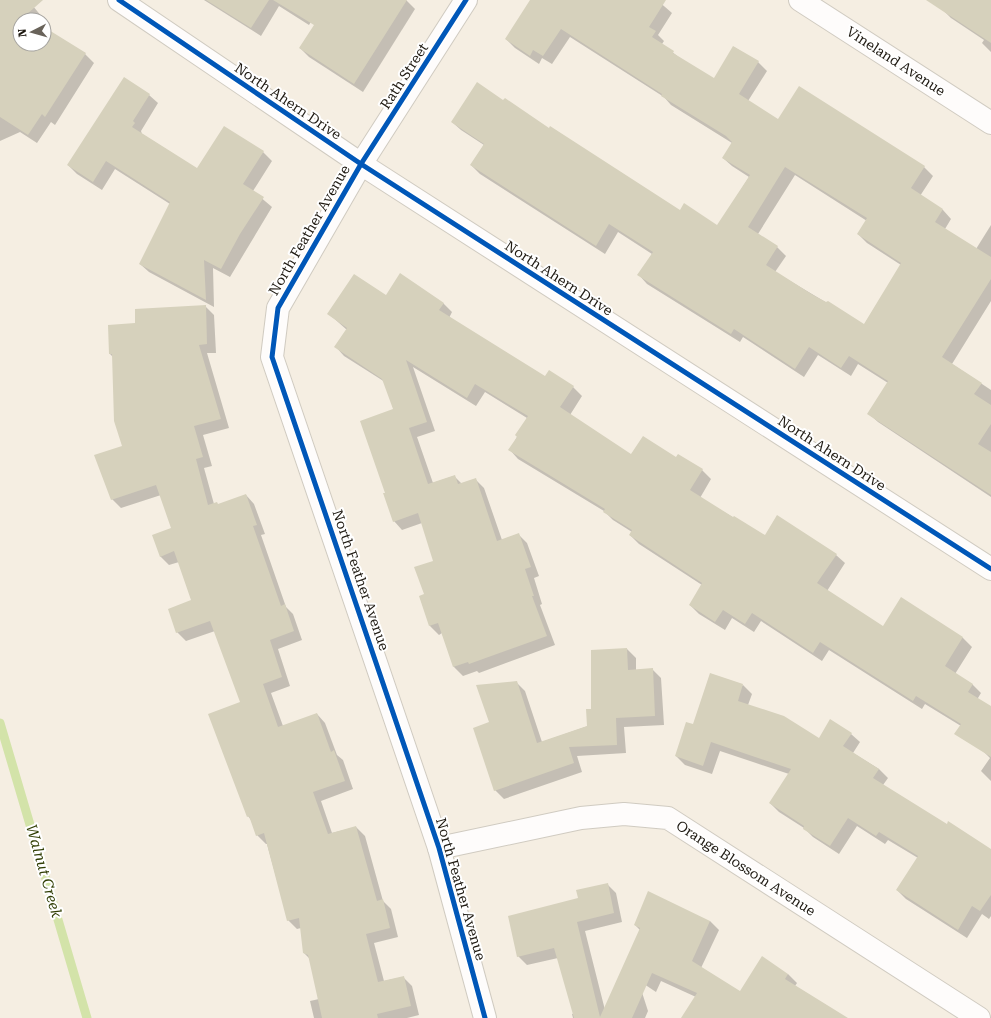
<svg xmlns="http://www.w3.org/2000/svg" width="991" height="1018" font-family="'Roboto Serif',serif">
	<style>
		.shadow { fill: #0003; fill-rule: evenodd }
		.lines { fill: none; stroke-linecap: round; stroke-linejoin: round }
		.stream { stroke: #d3e3a9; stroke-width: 9 }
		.building { fill: #d6d1bc; fill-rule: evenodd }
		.minor-casing { stroke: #d0cbc1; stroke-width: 24 }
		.minor { stroke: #fefcfb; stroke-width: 22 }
		.cycleway-casing { stroke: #fff; stroke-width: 8 }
		.cycleway { stroke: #0057b8; stroke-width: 5 }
		.labels { text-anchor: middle; stroke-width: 4; stroke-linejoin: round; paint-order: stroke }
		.street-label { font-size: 14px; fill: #1d1810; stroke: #fff }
		.water-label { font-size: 15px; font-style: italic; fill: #303e04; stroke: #fff }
	</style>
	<rect width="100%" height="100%" fill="#f5eee2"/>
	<g class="shadow">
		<path d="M0 0H28L42 17 38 20H20V44H44V28L85 54 94 63 55 125 51 122 37 143 20 132 0 141Z"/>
		<path d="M204 0H324L309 25 279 6 261 36Z"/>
		<path d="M365 0H406L415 9 363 92 309 57 300 48Z"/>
		<path d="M531 0H657L672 13 658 35 664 41 662 44 681 59 714 80 734 47 758 62 767 71 748 101 778 120 924 167 933 176 920 196 943 210 951 219 945 229 976 249 991 225V301L952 364 991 390V497L878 422 869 414 888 383 858 364 851 376 818 355 804 377 743 337 740 342 647 284 639 275 652 254 618 232 605 254 480 174 471 165 484 145 461 130 452 122 504 101 680 211 718 226 749 177 732 166 723 158 732 143 671 105 664 97 570 37 552 64 542 58 539 64 515 48 506 39ZM795 175 867 221 858 234 867 243 901 265 864 325 775 272 786 256 777 247 758 234Z"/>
		<path d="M944 0H991V52L982 43 984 40 951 18 942 9Z"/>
		<path d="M149 95 158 103 141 131 142 134 197 169 263 152 272 161 253 191 272 207 230 277 213 268 214 307 149 272 140 264 170 204 115 169 102 190 77 174 68 165Z"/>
		<path d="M386 297 443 303 452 312 449 318 546 378 573 387 582 396 570 415 631 455 676 458 678 455 702 470 711 479 700 498 765 536 836 555 845 563 827 591 883 628 902 599 963 638 972 647 955 674 972 684 981 693 961 726 925 704 922 709 829 650 822 661 761 621 754 632 732 618 725 630 699 614 690 605 702 585 639 544 630 535 632 532 613 520 604 511 518 459 510 450 527 418 485 392 476 406 413 367 435 431 417 437 433 483 454 476 462 484 475 479 484 488 502 540 518 534 527 543 539 576 534 578 542 604 540 605 555 645 479 673 477 671 463 676 454 667 442 633 439 635 430 626 420 597 425 595 435 561 422 523 402 530 394 521 387 493 394 410 385 382 344 356 336 347 347 330 329 314Z"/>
		<path d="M205 306 214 315 216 353H207L229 428 203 435 212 466 204 468 214 504 219 505 246 495 254 504 265 534 261 535 286 607 293 614 302 640 278 649 290 686 271 693 283 726 317 714 325 723 337 755 343 760 353 789 321 801 332 833 356 827 365 836 383 901 391 909 398 937 374 943 384 981 403 977 412 986 419 1015 407 1018H314L310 1001 319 999 310 959 304 953 301 928 297 929 288 920 267 844H266L257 835 251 820 248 816 242 703 215 631 186 641 177 632 192 601 179 562 169 565 160 556 172 528 161 495 121 508 112 499 123 447 113 357 110 354 136 324Z"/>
		<path d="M627 649 636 658V670L652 669 661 678 664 725 624 727 626 753 577 756 582 772 504 799 495 790 490 723 516 682 525 691 542 742 588 726 592 710Z"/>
		<path d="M743 685 752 694 748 705 819 739 851 734 860 742 853 753 879 769 888 778 883 785 911 806 991 850V916L989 919 982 914 967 938 906 899 897 890 918 858 888 840 885 844 857 826 839 854 813 837 804 828 779 812 770 803 789 774 720 751 712 774 685 765 676 756 694 725Z"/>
		<path d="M991 740V781L981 771 990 758 983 751Z"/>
		<path d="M607 884 616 893 622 922 585 931 605 1010 640 930 635 925 710 921 719 930 701 968 740 993 788 974 797 983 795 986 846 1018H698L696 997 661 981 656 992 638 980 648 1011 645 1018H573L572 1014 576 1013 558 958 527 965 518 956 579 899Z"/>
	</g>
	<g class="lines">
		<path class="stream" d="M0 723 87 1018"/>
	</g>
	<g class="building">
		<path d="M0 0H43L26 15 34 20H20V44H44V27L86 53 45 117 42 114 28 135 0 117Z"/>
		<path d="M206 0H269L251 28Z"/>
		<path d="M273 0H407L354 84 299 48 314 25Z"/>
		<path d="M530 0H666L649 27 656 31 652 37 674 51 673 53 714 78 733 46 759 61 739 94 778 119 799 86 925 166 911 188 943 209 935 222 991 257V279L942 357 982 383 974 394 991 405V424L978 444 991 452V495L867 414 888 381 849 356 841 368 809 347 795 369 734 329 731 334 637 275 653 252 609 224 596 246 470 165 484 144 451 122 477 82 503 100 505 98 549 128 550 126 680 210 684 203 717 225 750 175 722 158 732 142 726 136 661 96 662 94 561 29 543 56 533 50 530 56 505 39ZM785 167 867 218 857 234 901 263 864 324 828 301 826 302 813 295 766 265 778 246 748 227Z"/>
		<path d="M926 0H991V43Z"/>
		<path d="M124 77 150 94 133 121 135 123 132 127 197 168 224 126 264 151 243 184 264 197 240 234 221 269 204 260 206 300 139 264 170 202 106 161 93 182 67 165Z"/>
		<path d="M400 273 444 303 439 310 545 376 549 370 574 386 560 407 631 454 643 436 676 457 678 454 703 469 690 490 733 517 734 516 765 535 777 515 837 554 817 583 883 626 901 597 963 637 945 666 973 684 968 692 991 706V757L954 734 961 724 916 696 913 701 820 642 813 653 752 613 745 624 723 610 715 622 689 605 702 583 629 535 632 530 603 512 605 509 508 450 517 437 515 435 528 416 475 384 467 398 406 360 427 422 409 428 428 484 455 475 458 484 476 478 497 541 519 533 531 567 525 569 534 596H532L547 636 469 664 468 662 453 667 438 623 429 626 419 596 424 594 414 567 433 561 418 513 393 522 383 493H385L360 421 393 409 382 379 334 347 347 328 327 314 354 274 386 295Z"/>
		<path d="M206 305 207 344 199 345 221 419 194 426 203 457 196 459 208 505 217 502 218 504 246 494 257 525 253 526 281 606 285 604 294 631 270 640 282 677 263 684 278 727 317 713 331 752 334 750 345 781 313 792 328 834 356 826 377 901 383 899 390 928 366 934 378 982 404 976 411 1006 377 1014 378 1018H322L308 955 303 953 299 918 287 921 264 833 256 836 249 816 247 817 208 714 240 702 210 621 176 633 168 609 191 600 174 551 160 557 152 535 171 528 156 485 111 500 94 455 122 446 114 421 112 354H109L108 325 135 323V309Z"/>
		<path d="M627 648 628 670 653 668 655 716 616 718 617 745 569 747 574 763 494 791 473 728 489 722 476 685 517 681 537 743 587 726 586 709H591V650Z"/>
		<path d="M710 673 743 684 738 701 784 716 819 738 830 719 852 733 843 746 879 769 873 778 947 824 948 821 991 849V895L980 911 972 906 958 930 896 890 918 856 879 832 876 836 848 818 830 846 803 829 804 826 769 803 791 769 711 742 703 766 675 756 686 722 693 724Z"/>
		<path d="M608 883 614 913 577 922 600 1017 640 928 634 925 648 891 710 921 692 961 740 991 762 956 788 974 785 979 848 1018H681L697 993 652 973 632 1018H574L554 948 517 957 508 916 578 898 576 890Z"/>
	</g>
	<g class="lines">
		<g class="minor-casing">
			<g id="minor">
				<path d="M119 0 361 164 991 569"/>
				<path d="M466 0 361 164 278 308 272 357 439 848 485 1018"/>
				<path d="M800 0 991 123"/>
				<path d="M439 848 581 818 624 814 668 818 979 1018"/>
			</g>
		</g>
		<use href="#minor" class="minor"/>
		<g class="cycleway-casing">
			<g id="cycleway">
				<path d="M119 0 361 164 991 569"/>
				<path d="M466 0 361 164 278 308 272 357 439 848 485 1018"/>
			</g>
		</g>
		<use href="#cycleway" class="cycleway"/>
	</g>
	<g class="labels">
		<g class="street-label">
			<text transform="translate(896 61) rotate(33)" y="5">Vineland Avenue</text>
			<text transform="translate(404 76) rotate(-57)" y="5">Rath Street</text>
			<text transform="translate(288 101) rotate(34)" y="5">North Ahern Drive</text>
			<text transform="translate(309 230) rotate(-60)" y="5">North Feather Avenue</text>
			<text transform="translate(559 278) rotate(33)" y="5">North Ahern Drive</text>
			<text transform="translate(832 453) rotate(33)" y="5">North Ahern Drive</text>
			<text transform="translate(361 580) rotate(71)" y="5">North Feather Avenue</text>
			<text transform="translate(746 868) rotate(33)" y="5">Orange Blossom Avenue</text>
			<text transform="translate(461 889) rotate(74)" y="5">North Feather Avenue</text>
		</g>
		<g class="water-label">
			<text transform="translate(44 871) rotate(74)" y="5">Walnut Creek</text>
		</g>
	</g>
	<g transform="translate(32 32) rotate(264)"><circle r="19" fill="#ffffff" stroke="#a5a39f"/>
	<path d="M0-3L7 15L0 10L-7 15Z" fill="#69635a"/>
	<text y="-6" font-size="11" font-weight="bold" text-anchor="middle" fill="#1d1810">N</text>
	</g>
</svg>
